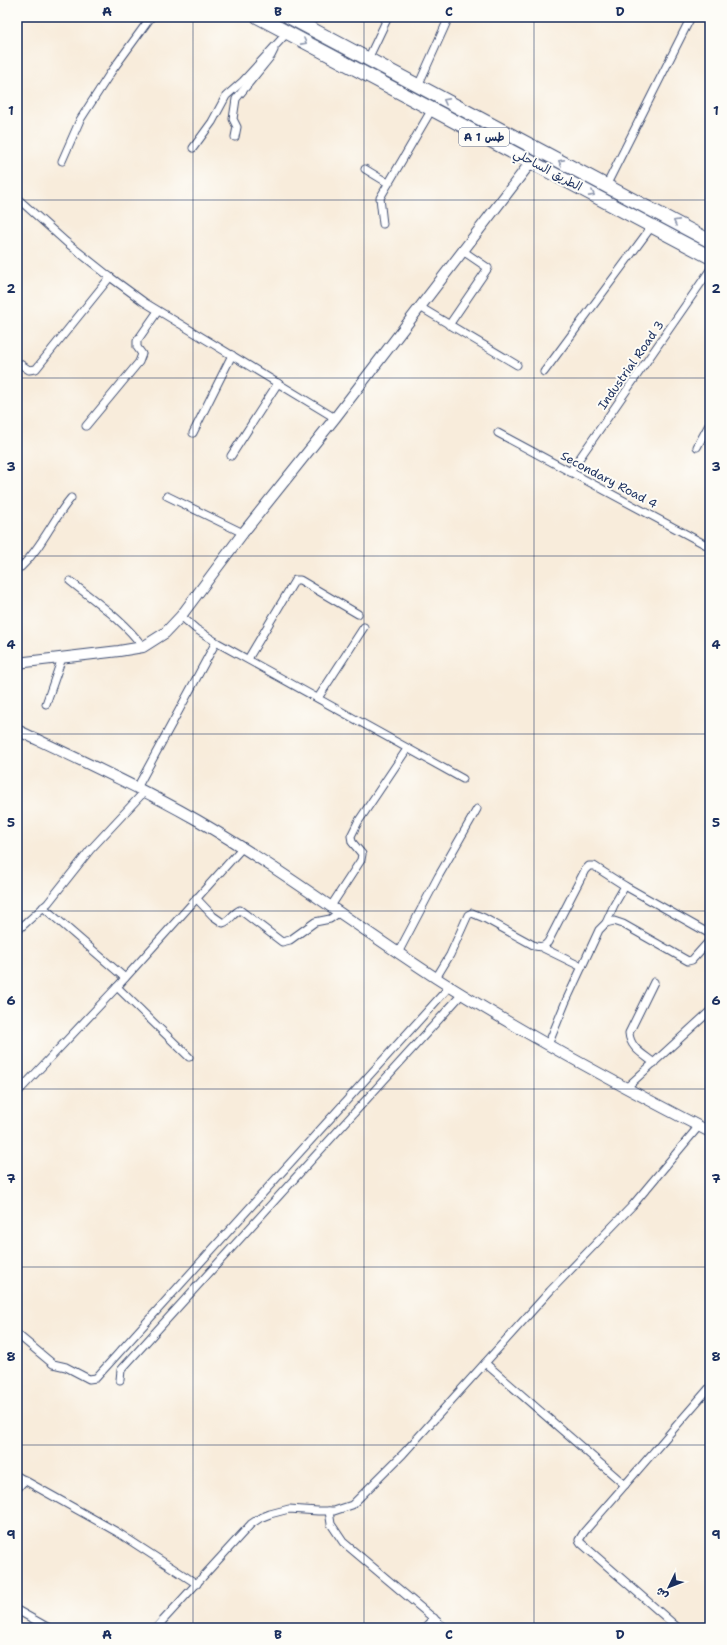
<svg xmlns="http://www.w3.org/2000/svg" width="727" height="1645" font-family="'Shantell Sans','Playpen Sans Arabic',sans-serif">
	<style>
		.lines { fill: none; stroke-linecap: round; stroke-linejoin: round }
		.street-casing { stroke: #3c4b71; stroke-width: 9 }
		.secondary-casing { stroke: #3c4b71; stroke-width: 12 }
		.highway-casing { stroke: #3c4b71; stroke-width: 15 }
		.street { stroke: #fff; stroke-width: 7 }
		.secondary { stroke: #fff; stroke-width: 10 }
		.highway { stroke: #fff; stroke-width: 13 }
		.oneway { stroke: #8d97ae }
		.grid { fill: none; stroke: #1b2f5e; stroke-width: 1; stroke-opacity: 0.55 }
		.labels { text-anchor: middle; stroke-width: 4; stroke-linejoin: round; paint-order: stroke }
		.shield { fill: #fdfcf7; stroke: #5f6c8c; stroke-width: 1 }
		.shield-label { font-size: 11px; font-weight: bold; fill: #1b2f5e }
		.street-label { font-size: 12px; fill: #1b2f5e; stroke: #fdfcf7 }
		.neatline { fill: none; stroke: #1b2f5e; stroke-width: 1.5 }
		.grid-label { font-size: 13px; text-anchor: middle; font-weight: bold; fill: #1b2f5e }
	</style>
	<rect width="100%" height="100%" fill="#fdfcf7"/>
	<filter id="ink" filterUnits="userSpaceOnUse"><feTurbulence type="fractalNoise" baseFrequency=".025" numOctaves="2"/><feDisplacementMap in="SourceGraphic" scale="8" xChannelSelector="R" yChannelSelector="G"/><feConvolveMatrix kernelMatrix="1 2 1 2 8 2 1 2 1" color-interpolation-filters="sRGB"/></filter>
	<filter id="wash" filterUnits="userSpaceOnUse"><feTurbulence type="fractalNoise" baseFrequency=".012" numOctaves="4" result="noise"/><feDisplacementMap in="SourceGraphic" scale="16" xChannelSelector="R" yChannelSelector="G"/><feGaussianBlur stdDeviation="0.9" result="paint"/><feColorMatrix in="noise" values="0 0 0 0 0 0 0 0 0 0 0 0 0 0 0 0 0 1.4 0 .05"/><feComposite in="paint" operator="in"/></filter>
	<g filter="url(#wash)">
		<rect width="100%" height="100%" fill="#f8ecdb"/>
	</g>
	<g filter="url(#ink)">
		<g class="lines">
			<g class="street-casing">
				<g id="street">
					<path d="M368 59 388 17"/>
					<path d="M418 86 449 17"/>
					<path d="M235 137 237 127 233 119 236 99 271 56 274 50"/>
					<path d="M193 148 212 122 226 96 243 81 287 33"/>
					<path d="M62 161 80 120 111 72 151 17"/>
					<path d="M365 169 388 183"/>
					<path d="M606 186 691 17"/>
					<path d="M17 198 66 242 110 277 144 302 335 418"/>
					<path d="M383 224 380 198 432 109"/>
					<path d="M420 307 517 365"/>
					<path d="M449 325 488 268 463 251"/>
					<path d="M17 362 29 370 36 369 110 277"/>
					<path d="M544 372 652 226"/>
					<path d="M86 426 139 362 142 354 137 347V341L158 311"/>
					<path d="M193 433 232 355"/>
					<path d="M498 433 710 547"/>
					<path d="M697 447 710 423"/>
					<path d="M231 456 278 383"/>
					<path d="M570 472 710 270"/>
					<path d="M167 496 243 533"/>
					<path d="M17 567H21C42 547 53 519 71 498"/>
					<path d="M70 581C96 602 123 620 143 647"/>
					<path d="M181 616 196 629 216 642 463 779"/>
					<path d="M248 659 295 580H300L358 614"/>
					<path d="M318 698 364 627"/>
					<path d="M46 704 62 658"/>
					<path d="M137 788 216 642"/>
					<path d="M196 898 213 916 223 923C230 921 233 913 240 910L282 942 290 940 315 922 330 919 340 912"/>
					<path d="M331 906 361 860 362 854 352 842 351 836 358 822 407 749"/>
					<path d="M43 907 125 978"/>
					<path d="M606 923 614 905 625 886 710 934"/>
					<path d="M17 931 48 903 90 850 144 792"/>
					<path d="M541 947 582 967"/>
					<path d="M398 953 438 877 477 809"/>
					<path d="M436 978 450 955 468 915 472 913 484 918 535 946C541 947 544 947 548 942L585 870 589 866H594L625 886"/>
					<path d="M117 987 189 1057"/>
					<path d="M548 1045 566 1001 599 930 606 923 614 921 623 924 688 961 692 960 710 940"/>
					<path d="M654 1063C643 1054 630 1048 629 1033L654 982"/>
					<path d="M626 1088 710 1011"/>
					<path d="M17 1093 117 987 243 847"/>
					<path d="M17 1334 53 1364 66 1367 89 1379 96 1378 450 986"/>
					<path d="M485 1363 625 1485"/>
					<path d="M120 1380 121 1370 462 994"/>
					<path d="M17 1476 117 1532 197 1584"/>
					<path d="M17 1489 25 1480"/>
					<path d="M329 1511 331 1524 343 1542 445 1628"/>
					<path d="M17 1610 49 1628"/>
					<path d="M156 1628 251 1524 260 1518 270 1514 289 1509 318 1511H334L352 1505 403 1454 550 1291 632 1206 699 1126"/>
					<path d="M424 1628 434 1618"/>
					<path d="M678 1628 581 1543 579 1540 584 1532 710 1387"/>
				</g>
			</g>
			<g class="secondary-casing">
				<g id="secondary">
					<path d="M17 663 119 651 143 647 165 633 181 616 243 533 335 418 531 162"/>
					<path d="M17 730C78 759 139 787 197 820 280 868 356 926 436 978 524 1034 617 1084 710 1132"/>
				</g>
			</g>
			<g class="highway-casing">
				<g id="highway">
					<path d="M258 17 710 257"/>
					<path d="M289 17 710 241"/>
				</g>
			</g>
			<use href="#street" class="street"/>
			<use href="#secondary" class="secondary"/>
			<use href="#highway" class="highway"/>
		</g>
		<defs><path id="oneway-chevron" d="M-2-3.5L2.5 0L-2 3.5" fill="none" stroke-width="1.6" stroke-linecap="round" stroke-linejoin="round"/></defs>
		<g class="oneway">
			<use href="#oneway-chevron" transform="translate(304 42) rotate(28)"/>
			<use href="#oneway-chevron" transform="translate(446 101) rotate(-152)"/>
			<use href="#oneway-chevron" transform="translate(561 162) rotate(-152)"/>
			<use href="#oneway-chevron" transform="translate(592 194) rotate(28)"/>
			<use href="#oneway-chevron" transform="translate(676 222) rotate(-152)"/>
		</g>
	</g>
	<path class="grid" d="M193 17V1628M364 17V1628M534 17V1628M17 200H710M17 378H710M17 556H710M17 734H710M17 911H710M17 1089H710M17 1267H710M17 1445H710"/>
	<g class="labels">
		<rect class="shield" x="459" y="128" width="50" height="18" rx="3"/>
		<g class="shield-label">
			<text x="484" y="141">A 1 طس</text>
		</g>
		<g class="street-label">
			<text transform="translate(548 170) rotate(28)" y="4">الطريق الساحلي</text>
			<text transform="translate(631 365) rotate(-55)" y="4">Industrial Road 3</text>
			<text transform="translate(609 480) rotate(28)" y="4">Secondary Road 4</text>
		</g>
	</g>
	<rect width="727" height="1645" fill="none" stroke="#fdfcf7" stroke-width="44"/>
	<g transform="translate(669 1587) rotate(227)" stroke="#fdfcf7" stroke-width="3" paint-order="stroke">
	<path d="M0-3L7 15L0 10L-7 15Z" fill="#1b2f5e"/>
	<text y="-6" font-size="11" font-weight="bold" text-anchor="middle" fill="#1b2f5e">ش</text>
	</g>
	<rect x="22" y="22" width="683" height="1601" class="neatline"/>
	<g class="grid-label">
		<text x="107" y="16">A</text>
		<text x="278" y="16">B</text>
		<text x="449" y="16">C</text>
		<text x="620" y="16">D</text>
		<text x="11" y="115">1</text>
		<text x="716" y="115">1</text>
		<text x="11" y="293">2</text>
		<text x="716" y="293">2</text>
		<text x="11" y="471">3</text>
		<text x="716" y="471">3</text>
		<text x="11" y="649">4</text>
		<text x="716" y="649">4</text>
		<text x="11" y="827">5</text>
		<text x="716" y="827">5</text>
		<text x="11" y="1005">6</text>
		<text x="716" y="1005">6</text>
		<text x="11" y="1183">7</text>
		<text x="716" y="1183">7</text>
		<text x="11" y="1361">8</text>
		<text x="716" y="1361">8</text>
		<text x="11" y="1539">9</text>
		<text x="716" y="1539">9</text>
		<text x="107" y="1639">A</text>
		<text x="278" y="1639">B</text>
		<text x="449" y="1639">C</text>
		<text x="620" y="1639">D</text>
	</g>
</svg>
